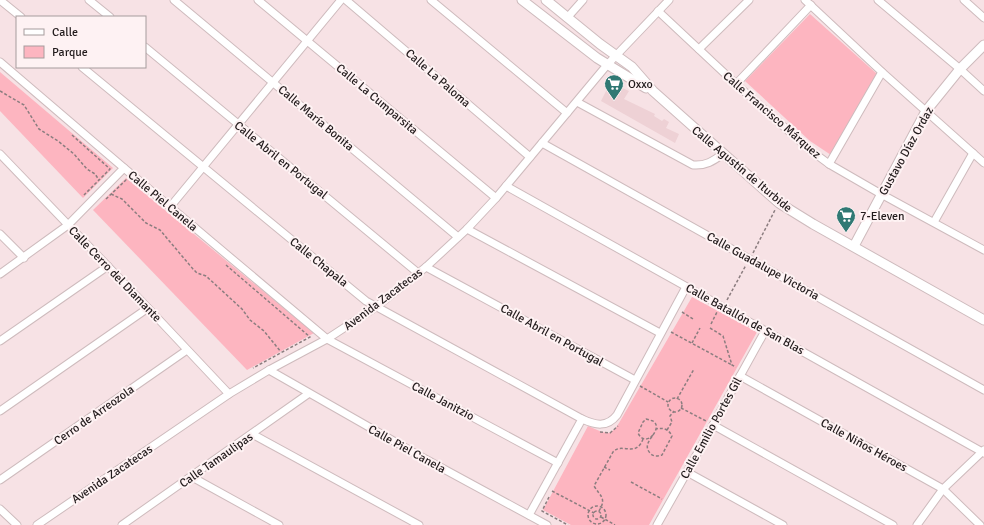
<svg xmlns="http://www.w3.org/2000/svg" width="984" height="525" font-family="Signika,sans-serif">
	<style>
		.built { fill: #eed1d5 }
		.green { fill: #fdb5c0 }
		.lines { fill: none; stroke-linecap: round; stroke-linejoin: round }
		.minor-casing { stroke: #cebbbd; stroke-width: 9 }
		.tertiary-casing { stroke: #cebbbd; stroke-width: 11 }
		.path { stroke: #8b7d7f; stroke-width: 1.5; stroke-dasharray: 3 2; stroke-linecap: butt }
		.minor { stroke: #fff; stroke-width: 7 }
		.tertiary { stroke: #fff; stroke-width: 9 }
		.labels { text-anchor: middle; stroke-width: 4; stroke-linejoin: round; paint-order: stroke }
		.street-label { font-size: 12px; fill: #221b1c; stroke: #fef2f3 }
		.poi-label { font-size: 12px; fill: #221b1c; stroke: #fef2f3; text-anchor: start }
	</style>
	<rect width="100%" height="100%" fill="#f7e2e5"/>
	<path class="built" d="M618 86 629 91 624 99 655 114 654 116 662 121 664 119 669 122 666 128 679 134 675 143 601 101 606 91Z"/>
	<g class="green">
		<path d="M810 14 877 74 831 155 810 141 745 81Z"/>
		<path d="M0 72 113 168 83 198 0 111Z"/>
		<path d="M126 178 314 333 247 370 93 210Z"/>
		<path d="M692 297 757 332 649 525H571L543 510 588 426 602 432 609 433 615 429 619 423Z"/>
	</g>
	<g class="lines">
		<g class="minor-casing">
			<g id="minor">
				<path d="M0 0 21 17"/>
				<path d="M89 0 110 17"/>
				<path d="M174 0 458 237"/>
				<path d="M258 0 496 198"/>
				<path d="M346 0 530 157"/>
				<path d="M431 0 567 113"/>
				<path d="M805 0 882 72 984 163"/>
				<path d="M878 0 960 69 984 91"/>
				<path d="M964 0 984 18"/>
				<path d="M658 11 736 84 810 150 829 164 881 194 984 250"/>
				<path d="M567 18 583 0"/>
				<path d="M145 47 418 273"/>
				<path d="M699 49 749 0"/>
				<path d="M0 62 124 168 327 339 558 463"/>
				<path d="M82 67 366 301 582 419C595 425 607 428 617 415L686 287"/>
				<path d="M736 84 811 5"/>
				<path d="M577 102 693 165C706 166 713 161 723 154"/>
				<path d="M542 143 984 390"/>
				<path d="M0 154 148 308 229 394"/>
				<path d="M829 164 882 72"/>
				<path d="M506 186 984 453"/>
				<path d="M170 207 341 0"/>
				<path d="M934 222 973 153"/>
				<path d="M467 229 660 333"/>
				<path d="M0 234 24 258"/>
				<path d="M426 267 635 380"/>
				<path d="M0 274 68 225 124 168"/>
				<path d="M0 341 108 266"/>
				<path d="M269 370 418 455 547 525"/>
				<path d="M740 376 943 489 980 525"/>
				<path d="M0 411 148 308"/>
				<path d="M713 425 893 525"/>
				<path d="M252 434 419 525"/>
				<path d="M687 472 783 525"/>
				<path d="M192 477 279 525"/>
				<path d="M0 480 187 350"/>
				<path d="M0 509 17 525"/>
				<path d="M529 515 582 419"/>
				<path d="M37 525 229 394 269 370 327 339 376 307 426 267 467 229 496 198 607 65 669 0"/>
				<path d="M122 525 308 394"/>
				<path d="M657 525 687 472 765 331"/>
				<path d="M917 525 943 489 984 450"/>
			</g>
		</g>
		<g class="tertiary-casing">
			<g id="tertiary">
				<path d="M522 0 597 58 646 88"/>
				<path d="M546 0 600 44 632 67 653 91 779 203 813 224 984 320"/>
				<path d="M854 246 926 111 960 69 984 45"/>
			</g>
		</g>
		<g class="path">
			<path d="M0 91 24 105 39 129 58 141 74 154 87 169 95 174 99 180"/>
			<path d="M72 135 110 169 84 195"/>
			<path d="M111 194 122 199 146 223 160 230 193 269 197 273 206 276 242 309 250 320 264 331 281 352"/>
			<path d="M106 199 126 180 127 181"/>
			<path d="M753 253 775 210"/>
			<path d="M226 265 310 337 253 368"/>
			<path d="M727 300 746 265"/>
			<path d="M682 312 693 319"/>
			<path d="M711 324 717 312"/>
			<path d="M710 328 723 336 732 365 736 367"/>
			<path d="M671 332 732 365"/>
			<path d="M692 343 700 328"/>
			<path d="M640 386 668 402"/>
			<circle cx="675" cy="405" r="7"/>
			<path d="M677 399 694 369"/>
			<path d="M681 408 706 421"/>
			<path d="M667 430 672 422 670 416 674 411"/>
			<path d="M600 432 610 433 618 426"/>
			<path d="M653 435C648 441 641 440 638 433L643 422 646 419 653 421C656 423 657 426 656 429 654 437 642 444 650 453 653 457 658 456 662 455L672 436C669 430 664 427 656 429"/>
			<path d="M604 467 610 470"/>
			<path d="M631 482 662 499"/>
			<path d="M552 491 594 513"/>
			<path d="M549 497 542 511 568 525"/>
			<circle cx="597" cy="515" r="9"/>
			<circle cx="597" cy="515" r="4"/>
			<path d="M599 511C607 498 600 496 594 486L613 452C622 442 636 458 643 439"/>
			<path d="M601 517 615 525"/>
		</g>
		<use href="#minor" class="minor"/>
		<use href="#tertiary" class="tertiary"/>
	</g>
	<defs>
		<g id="supermarket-pin" transform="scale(1)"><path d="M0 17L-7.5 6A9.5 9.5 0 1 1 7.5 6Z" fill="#307974" stroke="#fef2f3"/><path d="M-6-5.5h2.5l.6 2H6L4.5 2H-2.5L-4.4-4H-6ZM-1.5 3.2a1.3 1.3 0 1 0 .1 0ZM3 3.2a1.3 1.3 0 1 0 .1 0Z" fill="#fff"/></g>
	</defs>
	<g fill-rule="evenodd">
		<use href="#supermarket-pin" x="614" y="84"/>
		<use href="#supermarket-pin" x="846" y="216"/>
	</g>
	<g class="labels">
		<g class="street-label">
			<text transform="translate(438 78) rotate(41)" y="4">Calle La Paloma</text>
			<text transform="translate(377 99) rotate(40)" y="4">Calle La Cumparsita</text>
			<text transform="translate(772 115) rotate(41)" y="4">Calle Francisco Márquez</text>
			<text transform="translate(316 118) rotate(40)" y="4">Calle María Bonita</text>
			<text transform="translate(906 151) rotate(-61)" y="4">Gustavo Díaz Ordaz</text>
			<text transform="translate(281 160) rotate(39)" y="4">Calle Abril en Portugal</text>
			<text transform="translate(742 169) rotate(40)" y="4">Calle Agustín de Iturbide</text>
			<text transform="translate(163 201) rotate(40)" y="4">Calle Piel Canela</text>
			<text transform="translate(319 262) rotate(39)" y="4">Calle Chapala</text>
			<text transform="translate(763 266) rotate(29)" y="4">Calle Guadalupe Victoria</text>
			<text transform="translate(115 274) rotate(46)" y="4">Calle Cerro del Diamante</text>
			<text transform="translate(383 299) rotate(-37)" y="4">Avenida Zacatecas</text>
			<text transform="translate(745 319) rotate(29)" y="4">Calle Batallón de San Blas</text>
			<text transform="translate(552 335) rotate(29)" y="4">Calle Abril en Portugal</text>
			<text transform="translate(443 401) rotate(28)" y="4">Calle Janitzio</text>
			<text transform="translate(94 415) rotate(-35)" y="4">Cerro de Arreozola</text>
			<text transform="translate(711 428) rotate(-61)" y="4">Calle Emilio Portes Gil</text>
			<text transform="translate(864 445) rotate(29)" y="4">Calle Niños Héroes</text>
			<text transform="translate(407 449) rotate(29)" y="4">Calle Piel Canela</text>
			<text transform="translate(216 460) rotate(-35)" y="4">Calle Tamaulipas</text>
			<text transform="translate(112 474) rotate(-34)" y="4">Avenida Zacatecas</text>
		</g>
		<g class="poi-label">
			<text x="628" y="88">Oxxo</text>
			<text x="860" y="220">7-Eleven</text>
		</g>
	</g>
	<rect x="16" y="16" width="130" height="52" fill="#fef2f3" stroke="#a69c9d"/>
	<rect x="24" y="29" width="20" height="6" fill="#ffffff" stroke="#a69c9d"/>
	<text x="52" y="36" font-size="12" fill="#221b1c">Calle</text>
	<rect x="24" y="46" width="20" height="12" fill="#fdb5c0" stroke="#a69c9d"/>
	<text x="52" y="56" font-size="12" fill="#221b1c">Parque</text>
</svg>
